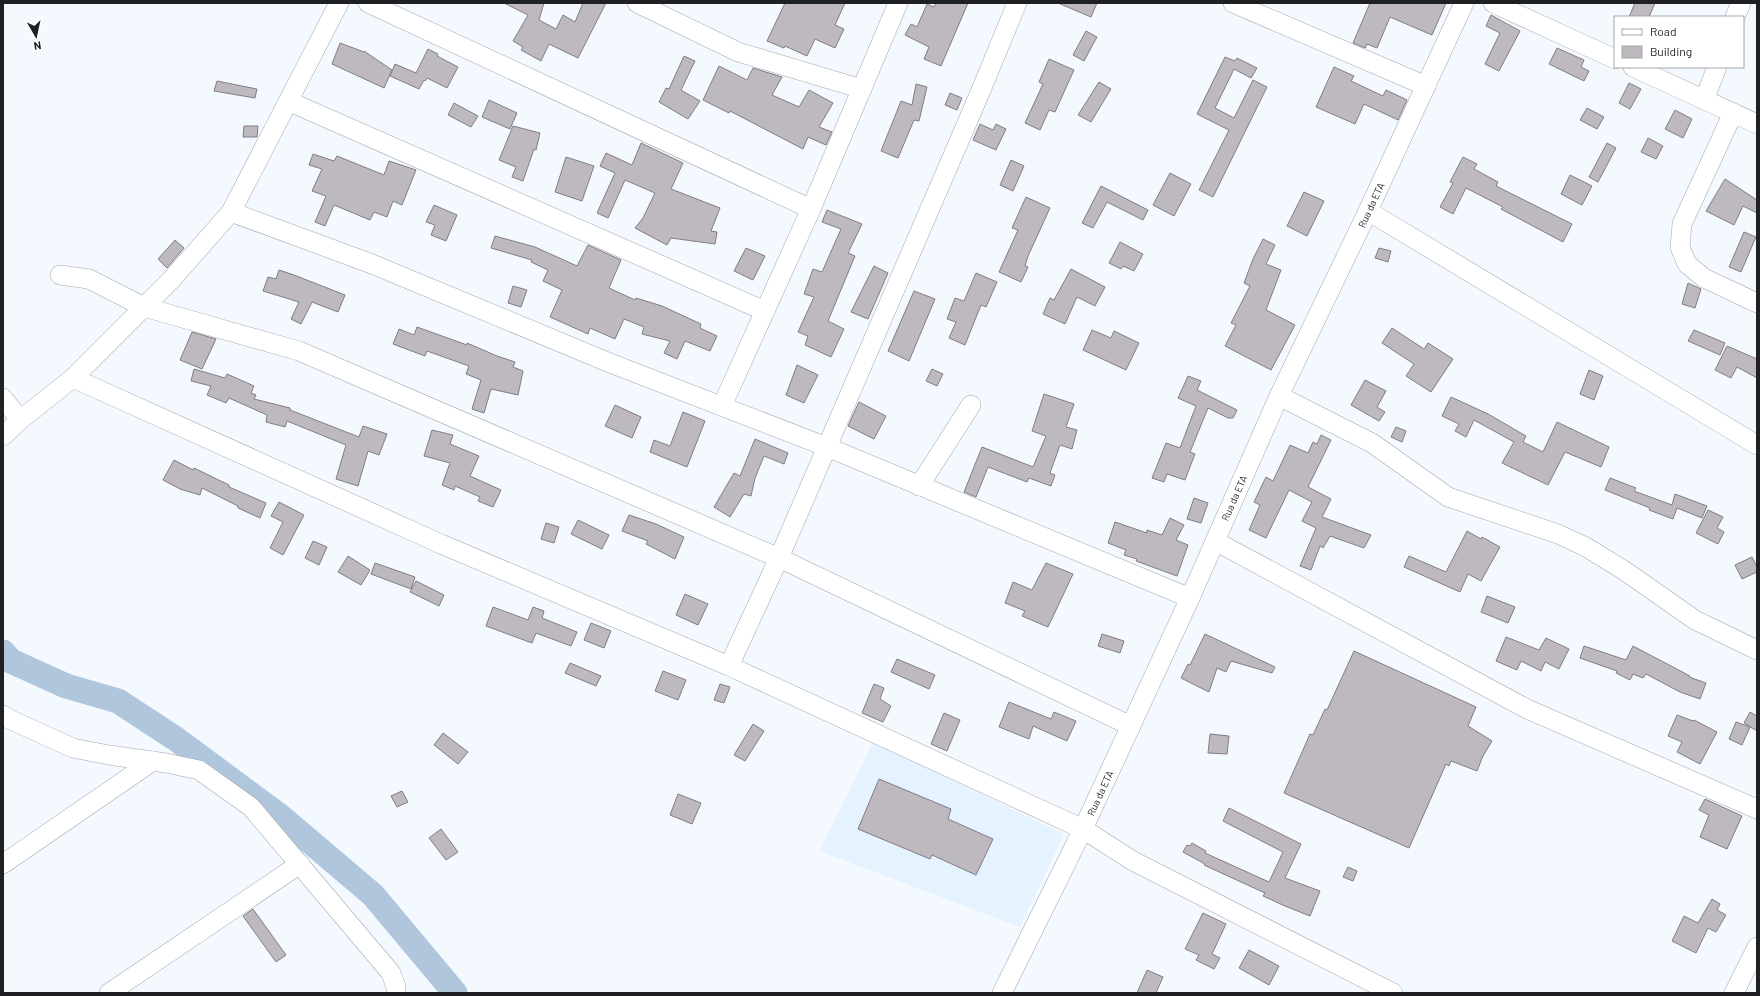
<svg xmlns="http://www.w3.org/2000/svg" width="1760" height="996" font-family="Barlow,sans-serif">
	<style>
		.built { fill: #e5f2ff }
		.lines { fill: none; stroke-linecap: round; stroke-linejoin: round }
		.river { stroke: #afc6dc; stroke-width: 25 }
		.building { fill: #beb8bf; stroke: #827d83 }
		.minor-casing { stroke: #a0a7ad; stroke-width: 20 }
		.minor { stroke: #fff; stroke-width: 19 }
		.labels { text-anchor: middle; stroke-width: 3; stroke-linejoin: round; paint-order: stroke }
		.street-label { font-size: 10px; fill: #1e2023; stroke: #fff }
	</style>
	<rect width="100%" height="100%" fill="#f3f9fe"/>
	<path class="built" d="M873 742 1064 834 1020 927 820 851Z"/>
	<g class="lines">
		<path class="river" d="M3 652 11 661 66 686 118 701 176 739 280 816 373 895 455 993"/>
	</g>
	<g class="building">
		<path d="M504 3H544L539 20 556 29 563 15 575 22 583 3H606L578 58 549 44 541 61 521 50 523 47 513 41 528 15Z"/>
		<path d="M785 3H845L835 25 844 29 835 48 815 39 807 56 785 46 784 48 767 41Z"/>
		<path d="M936 3H968L941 66 924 59 929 47 905 35 911 24 917 27 927 4 934 7Z"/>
		<path d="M1058 3H1097L1091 17Z"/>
		<path d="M1370 3H1446L1432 35 1390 17 1377 48 1367 44 1365 48 1353 43Z"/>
		<path d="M1635 3H1655L1649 17H1629Z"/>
		<path d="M1491 15 1520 31 1499 71 1485 64 1500 33 1486 26Z"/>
		<path d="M1086 31 1097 37 1084 61 1073 55Z"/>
		<path d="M340 43 364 52V51L392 70 384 88 332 64Z"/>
		<path d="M1557 48 1584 60 1581 67 1589 71 1584 81 1549 64Z"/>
		<path d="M428 49 438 54 437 56 458 67 447 88 427 78 425 81 424 80 419 89 390 76 395 64 416 73Z"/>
		<path d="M684 56 695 61 681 90 700 101 688 119 659 102 666 88 669 89Z"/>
		<path d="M1225 57 1235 61 1237 58 1257 68 1251 78 1234 69 1215 108 1234 118 1253 80 1267 87 1213 197 1199 190 1229 130 1197 114Z"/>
		<path d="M1049 59 1074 70 1055 112 1049 110 1040 130 1025 123 1043 84 1039 82Z"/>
		<path d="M719 66 747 80 753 68 782 77 772 95 799 107 809 90 833 103 819 127 832 132 826 145 808 137 803 149 730 111 729 113 703 100Z"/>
		<path d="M1334 67 1354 76 1351 81 1383 96 1386 90 1407 100 1398 120 1364 104 1355 124 1316 107Z"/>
		<path d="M217 81 257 89 255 98 214 91Z"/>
		<path d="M1099 82 1111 89 1091 122 1078 115Z"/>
		<path d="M1629 83 1641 89 1630 109 1619 103Z"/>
		<path d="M916 84 927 87 919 121 914 120 898 158 881 151 901 101 912 105Z"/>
		<path d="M950 93 962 98 957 110 945 105Z"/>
		<path d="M489 100 517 113 510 129 482 117Z"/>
		<path d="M454 103 478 116 471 127 448 115Z"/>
		<path d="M1587 108 1604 117 1597 129 1580 120Z"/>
		<path d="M1675 110 1692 119 1683 138 1665 129Z"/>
		<path d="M980 124 993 130 996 124 1006 129 996 150 973 140Z"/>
		<path d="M244 126H258L257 137H243Z"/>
		<path d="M513 126 540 133 536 150 534 149 523 181 512 177 516 167 499 160Z"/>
		<path d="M1648 138 1663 146 1656 159 1641 152Z"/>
		<path d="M641 143 683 163 671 189 720 208 711 231 717 232 715 244 671 238 667 245 635 228 643 218 655 193 625 180 608 218 597 213 615 173 600 166 606 153 632 165Z"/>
		<path d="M1607 143 1616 148 1598 182 1589 177Z"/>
		<path d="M313 154 334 161 337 156 384 175 389 161 416 170 402 205 393 201 387 217 374 212 370 220 334 205 325 226 315 222 326 196 312 191 322 169 309 165Z"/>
		<path d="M566 157 594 166 582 201 555 192Z"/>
		<path d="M1463 157 1477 164 1474 169 1498 182 1496 186 1572 224 1563 242 1501 209 1503 207 1466 188 1453 214 1440 207 1453 183 1450 182Z"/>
		<path d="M1011 160 1024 166 1013 191 1000 185Z"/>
		<path d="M1170 173 1191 184 1174 216 1153 205Z"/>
		<path d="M1570 175 1592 186 1582 205 1561 194Z"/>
		<path d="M1725 179 1757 200V213L1743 206 1734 225 1706 211Z"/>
		<path d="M1101 186 1148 210 1143 220 1107 202 1093 228 1082 223Z"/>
		<path d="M1304 192 1324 201 1307 236 1287 226Z"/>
		<path d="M1026 197 1050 208 1028 256 1025 266 1028 267 1021 282 999 272 1018 230 1012 228Z"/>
		<path d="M434 205 457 215 446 241 431 235 435 225 426 222Z"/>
		<path d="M827 210 862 224 848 253 855 256 828 321 844 329 831 357 805 345 808 336 798 332 814 297 804 294 813 269 822 272 841 229 822 222Z"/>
		<path d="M1744 232 1756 237 1741 272 1729 267Z"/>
		<path d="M495 236 535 247 577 266 588 245 621 260 609 288 635 300 636 298 662 306 701 324 700 328 717 336 710 351 685 341 677 359 664 353 670 341 642 334 644 327 624 319 615 339 590 328 588 334 550 317 562 290 543 281 548 270 531 262 532 260 491 248Z"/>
		<path d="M1263 239 1275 245 1266 264 1281 270 1266 310 1295 325 1271 370 1225 346 1236 325 1231 323 1250 286 1244 283 1253 259Z"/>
		<path d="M175 240 184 248 167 268 158 259Z"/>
		<path d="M1120 242 1143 254 1134 271 1123 266 1121 269 1109 263Z"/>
		<path d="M746 248 765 256 753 280 734 271Z"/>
		<path d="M1379 248 1391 251 1388 262 1375 258Z"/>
		<path d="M874 266 888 273 868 319 851 312Z"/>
		<path d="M1071 269 1105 287 1095 306 1077 297 1065 324 1043 314 1050 298 1054 300Z"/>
		<path d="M279 270 294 275 345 295 338 312 312 302 301 324 291 319 299 302 263 291 268 277 276 279Z"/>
		<path d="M976 273 997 282 986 307 981 305 965 345 949 338 956 322 947 319 955 298 964 301Z"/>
		<path d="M1688 283 1701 289 1695 308 1682 304Z"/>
		<path d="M513 286 527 290 521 307 508 303Z"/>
		<path d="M914 291 935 299 909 361 888 351Z"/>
		<path d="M417 327 467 345V343L497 356 515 362 513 367 523 371 518 395 491 389 484 413 472 409 481 380 466 374 469 366 427 351 425 356 393 344 399 329 414 335Z"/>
		<path d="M1392 328 1424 349 1428 343 1453 359 1431 392 1406 376 1414 364 1382 343Z"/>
		<path d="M1092 330 1111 338 1114 331 1139 343 1126 370 1083 350Z"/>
		<path d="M1694 330 1725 343 1720 355 1688 341Z"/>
		<path d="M192 332 216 339 202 369 180 360Z"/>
		<path d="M1727 346 1757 359V378L1737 367 1731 378 1715 370Z"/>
		<path d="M797 365 818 375 804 403 786 395Z"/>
		<path d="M194 369 225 378 227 374 254 386 251 393 256 395 254 399 290 408V410L359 437 363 426 387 434 379 455 368 451 358 486 336 479 346 445 287 421 285 427 266 422 267 415 229 398 226 403 207 395 211 386 191 381Z"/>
		<path d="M932 369 943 374 937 386 926 381Z"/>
		<path d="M1589 370 1603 376 1594 400 1580 394Z"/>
		<path d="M1188 376 1201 381 1197 390 1237 410 1233 418H1228L1208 408 1190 452 1195 454 1185 480 1167 474 1164 482 1152 478 1166 443 1180 448 1196 406 1178 398Z"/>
		<path d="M1365 380 1386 391 1377 407 1385 412 1379 421 1351 405Z"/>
		<path d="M1044 394 1074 404 1066 427 1077 430 1072 449 1060 445 1050 473 1055 475 1051 486 1029 478 1027 482 988 467 976 497 964 492 982 447 1033 467 1046 436 1032 431Z"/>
		<path d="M1451 397 1488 414 1526 436 1523 442 1543 452 1557 422 1609 447 1601 467 1565 452 1548 485 1502 463 1514 442 1474 420 1466 437 1455 431 1459 424 1442 416Z"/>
		<path d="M859 402 886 416 874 439 848 426Z"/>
		<path d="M615 405 641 417 632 438 605 426Z"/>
		<path d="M683 412 705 421 687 467 650 452 654 440 670 446Z"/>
		<path d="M1396 427 1406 431 1402 442 1391 437Z"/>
		<path d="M432 430 453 435 450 444 479 456 470 476 501 490 493 507 478 501 480 497 455 486 454 490 442 485 450 463 424 456Z"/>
		<path d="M1321 435 1331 440 1308 487 1331 499 1322 517 1371 535 1364 548 1330 536 1323 548 1320 546 1311 570 1300 566 1316 528 1302 521 1312 502 1289 490 1266 538 1249 530 1260 505 1254 502 1266 477 1273 481 1290 445 1308 453 1313 442 1317 444Z"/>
		<path d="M755 439 788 453 784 464 764 456 755 478 751 496 744 494 730 517 714 507 734 473 740 476Z"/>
		<path d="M174 460 193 470 194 468 229 485V487L266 503 260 518 238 508V506L202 488 200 495 180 489 163 480Z"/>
		<path d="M1610 478 1636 488 1634 491 1672 505 1675 494 1707 506 1702 518 1677 508 1673 519 1649 510 1650 508 1605 490Z"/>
		<path d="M1194 498 1208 503 1201 523 1187 519Z"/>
		<path d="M279 502 304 515 283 555 270 548 283 522 271 516Z"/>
		<path d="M1708 510 1723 517 1717 528 1724 532 1718 544 1696 533Z"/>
		<path d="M629 515 656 524 684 537 675 559 646 544 648 541 622 531Z"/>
		<path d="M1170 518 1184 525 1176 540 1188 545 1177 576 1136 561 1137 559 1124 555 1126 550 1108 543 1115 522 1147 533V530L1162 535Z"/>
		<path d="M578 520 609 535 602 549 571 534Z"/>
		<path d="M546 523 559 527 554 543 541 539Z"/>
		<path d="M1467 531 1481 539 1482 537 1500 547 1481 581 1468 574 1460 592 1404 567 1409 556 1446 572Z"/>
		<path d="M313 541 327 547 319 565 305 558Z"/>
		<path d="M348 556 370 570 361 585 338 572Z"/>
		<path d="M1752 557 1757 567V572L1742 579 1735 565Z"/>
		<path d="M375 563 415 577 411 589 371 574Z"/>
		<path d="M1046 563 1073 574 1048 627 1022 616 1025 611 1005 603 1013 582 1032 590Z"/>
		<path d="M416 581 444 595 439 606 410 592Z"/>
		<path d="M685 594 708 604 698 625 676 615Z"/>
		<path d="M1487 596 1515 607 1508 623 1481 612Z"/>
		<path d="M493 607 528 620 533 607 544 611 542 618 577 632 571 646 536 633 532 643 486 626Z"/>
		<path d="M591 623 611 631 604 648 584 640Z"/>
		<path d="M1102 634 1124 641 1120 653 1098 646Z"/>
		<path d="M1205 634 1275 667 1272 673 1231 661 1226 672 1217 668 1209 692 1181 678 1188 664 1190 665Z"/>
		<path d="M1506 637 1539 650 1546 638 1569 649 1559 669 1545 662 1541 671 1521 661 1517 670 1496 661Z"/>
		<path d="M1584 646 1626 660 1633 646 1690 676 1689 677 1706 683 1700 699 1680 692 1646 674 1643 678 1633 674 1630 680 1616 673 1617 671 1580 658Z"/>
		<path d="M1354 651 1476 707 1468 726 1492 741 1483 756 1477 771 1451 761 1449 766 1446 764 1409 848 1284 793 1310 734 1313 735 1325 709 1327 710Z"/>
		<path d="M897 659 935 675 929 689 891 672Z"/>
		<path d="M570 663 601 676 596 686 565 673Z"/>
		<path d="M663 671 686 680 678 700 655 691Z"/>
		<path d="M720 684 730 687 724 703 714 700Z"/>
		<path d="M874 684 884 688 880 699 891 706 883 722 862 713Z"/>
		<path d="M1009 702 1051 719 1054 712 1076 721 1067 741 1033 726 1029 739 999 727Z"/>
		<path d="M1750 712 1757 716V731L1744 723Z"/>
		<path d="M944 713 960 720 947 751 931 744Z"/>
		<path d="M1677 715 1693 721 1694 720 1717 732 1700 764 1677 752 1682 742 1668 736Z"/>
		<path d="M1736 722 1750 727 1742 745 1729 739Z"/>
		<path d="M753 724 764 731 745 761 734 755Z"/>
		<path d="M443 733 468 752 458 764 434 745Z"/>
		<path d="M1210 734 1229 736 1227 754 1208 753Z"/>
		<path d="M879 779 951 809 948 819 993 839 976 875 932 855 930 859 858 829Z"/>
		<path d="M402 791 408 802 397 807 391 796Z"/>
		<path d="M678 794 701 803 692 824 670 815Z"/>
		<path d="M1705 799 1742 816 1727 849 1700 837 1709 815 1699 810Z"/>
		<path d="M1229 808 1301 844 1285 878 1320 891 1310 916 1285 906 1263 896 1265 893 1204 865 1205 864 1183 852 1187 845 1190 846 1192 843 1206 851 1205 853 1269 882 1283 852 1223 821Z"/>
		<path d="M441 829 458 852 446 860 429 838Z"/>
		<path d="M1348 867 1357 871 1353 881 1343 877Z"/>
		<path d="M1712 899 1720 904 1717 910 1726 915 1716 932 1708 928 1696 953 1672 941 1684 916 1698 923Z"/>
		<path d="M253 909 286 955 276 962 243 916Z"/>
		<path d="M1203 913 1226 924 1212 954 1220 958 1214 969 1196 960 1199 955 1185 949Z"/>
		<path d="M1249 950 1279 966 1269 985 1239 968Z"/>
		<path d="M1147 970 1163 977 1156 993H1137Z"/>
	</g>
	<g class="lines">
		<g class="minor-casing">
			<g id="minor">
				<path d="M368 3 811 209"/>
				<path d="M637 3 738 52 862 89"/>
				<path d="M1233 3 1426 86"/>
				<path d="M1493 3 1615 59"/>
				<path d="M1735 17 1741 3"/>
				<path d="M1633 67 1757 124"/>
				<path d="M1704 100 1717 67"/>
				<path d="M288 101 765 311"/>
				<path d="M1733 113 1682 224 1680 247 1687 264 1704 278 1757 303"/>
				<path d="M1368 211 1757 445"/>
				<path d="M231 212 372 264 610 363 827 447 1190 598"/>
				<path d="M60 275 89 279 144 307 299 351 779 558 1131 726"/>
				<path d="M73 378 441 544 729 666 1083 829 1133 861 1393 993"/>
				<path d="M1279 396 1372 443 1448 497 1558 534 1586 547 1625 571 1695 620 1757 650"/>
				<path d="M3 398 20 420"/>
				<path d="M722 406 811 209 898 3"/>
				<path d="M3 436 20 420 73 378 171 280 231 212 339 3"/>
				<path d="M919 486 971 405"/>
				<path d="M1215 541 1527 709 1757 809"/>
				<path d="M729 666 779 558 979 95 1017 3"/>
				<path d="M3 715 9 719 73 748 109 755 166 763 199 770 251 807 391 973 396 987V993"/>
				<path d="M3 864 153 761"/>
				<path d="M109 993 300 864"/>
				<path d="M1002 993 1083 829 1190 598 1279 396 1368 211 1464 3"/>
				<path d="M1734 993 1757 947"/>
			</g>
		</g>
		<use href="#minor" class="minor"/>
	</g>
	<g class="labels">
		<g class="street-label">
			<text transform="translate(1371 205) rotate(-65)" y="4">Rua da ETA</text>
			<text transform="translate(1234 498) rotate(-66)" y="4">Rua da ETA</text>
			<text transform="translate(1100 793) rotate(-65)" y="4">Rua da ETA</text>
		</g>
	</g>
	<rect width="1760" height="996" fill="none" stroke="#1e2023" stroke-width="8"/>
	<rect x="1614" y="16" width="130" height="52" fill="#ffffff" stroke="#a5a6a7"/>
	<rect x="1622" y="29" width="20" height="6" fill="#ffffff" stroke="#a5a6a7"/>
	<text x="1650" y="36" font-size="12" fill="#1e2023">Road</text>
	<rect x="1622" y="46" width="20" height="12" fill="#beb8bf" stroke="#a5a6a7"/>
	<text x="1650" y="56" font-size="12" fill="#1e2023">Building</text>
	<g transform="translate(36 36) rotate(171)" stroke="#ffffff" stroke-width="3" paint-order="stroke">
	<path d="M0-3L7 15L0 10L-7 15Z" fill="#1e2023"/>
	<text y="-6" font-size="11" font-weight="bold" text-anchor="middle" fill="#1e2023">N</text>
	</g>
</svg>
